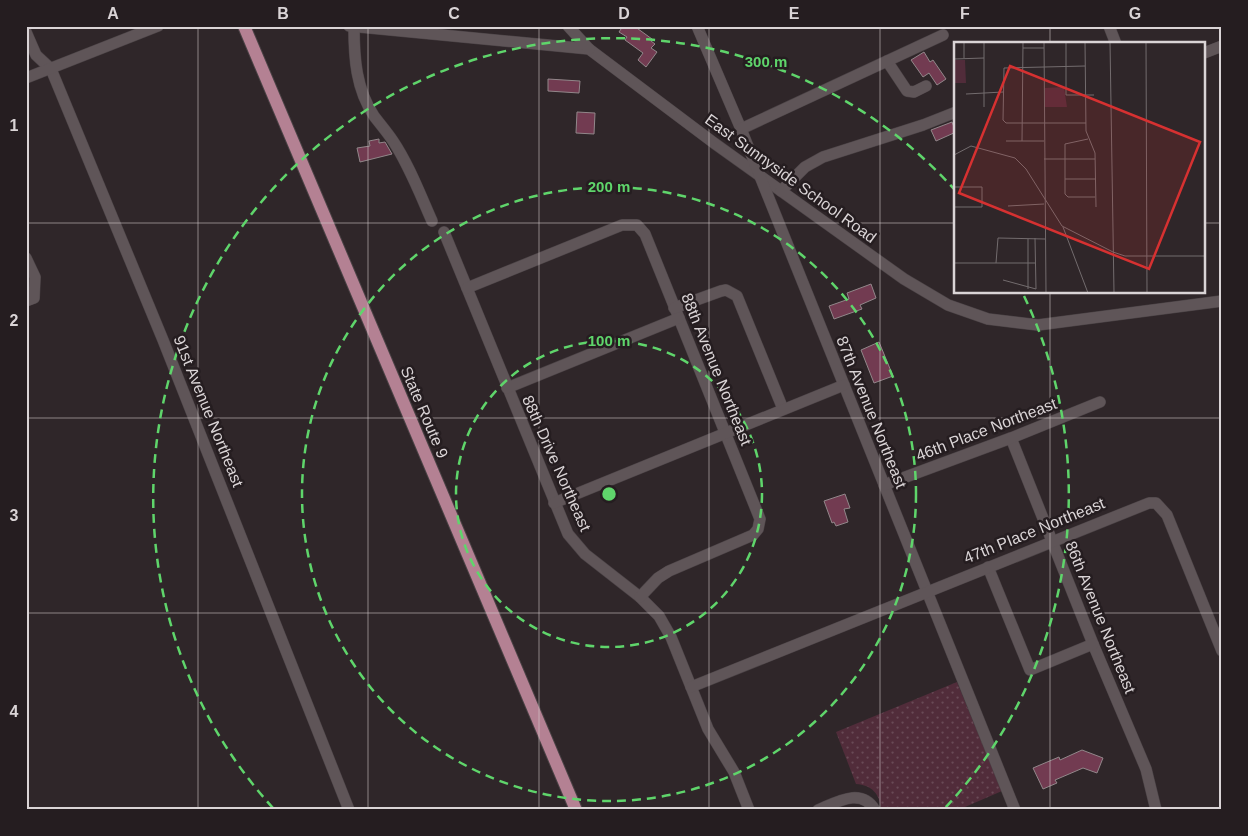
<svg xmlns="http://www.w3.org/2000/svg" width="1248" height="836" font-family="Helvetica,sans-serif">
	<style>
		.park { fill: url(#park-dots) }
		.building { fill: #723b51; stroke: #92878a }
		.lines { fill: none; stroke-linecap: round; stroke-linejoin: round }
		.minor-casing { stroke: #4a4245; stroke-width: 12 }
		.major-casing { stroke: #4a4245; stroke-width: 14 }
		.minor { stroke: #5f5558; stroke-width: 11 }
		.major { stroke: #b48193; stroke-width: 12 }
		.grid { fill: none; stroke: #dad4d6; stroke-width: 1; stroke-opacity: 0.55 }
		.ring { fill: none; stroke: #5fd56b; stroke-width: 2.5; stroke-dasharray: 9 6 }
		.labels { text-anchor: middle; stroke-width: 5; stroke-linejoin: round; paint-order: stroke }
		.street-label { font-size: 16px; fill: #dad4d6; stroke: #251d20 }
		.inset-road { fill: none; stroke: #736c6e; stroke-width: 1 }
		.view { fill: #d63131; fill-opacity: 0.15; stroke: #d63131; stroke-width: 2.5 }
		.inset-edge { fill: none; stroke: #dad4d6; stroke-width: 2.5 }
		.centre { fill: #5fd56b; stroke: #251d20; stroke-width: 2.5 }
		.ring-label { font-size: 15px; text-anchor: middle; font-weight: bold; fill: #5fd56b; stroke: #251d20; stroke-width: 5; stroke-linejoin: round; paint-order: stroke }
		.neatline { fill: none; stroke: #dad4d6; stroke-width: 2 }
		.grid-label { font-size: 16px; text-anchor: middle; font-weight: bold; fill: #dad4d6 }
	</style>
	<defs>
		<pattern id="park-dots" width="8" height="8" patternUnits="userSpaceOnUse" patternTransform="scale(1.25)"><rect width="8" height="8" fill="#512c3a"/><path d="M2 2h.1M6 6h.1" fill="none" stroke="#694a56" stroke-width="1.8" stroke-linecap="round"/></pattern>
	</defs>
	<rect width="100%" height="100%" fill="#2f2629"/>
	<path class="park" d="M957 682 1002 791 958 810H881C880 794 872 785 856 784L836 732Z"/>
	<g class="building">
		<path d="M623 26H634L652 39 651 41 655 44 651 48 657 52 646 67 638 60 643 53 625 40 627 37 619 32Z"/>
		<path d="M924 52 930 62 933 60 946 79 937 85 929 73 923 77 911 60Z"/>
		<path d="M548 79 580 81 579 93 548 91Z"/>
		<path d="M577 112 595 113 594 134 576 133Z"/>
		<path d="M952 122 956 132 936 141 931 130Z"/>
		<path d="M379 139V143L385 142 392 154 360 162 357 148 370 146 369 141Z"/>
		<path d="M871 284 876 298 860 305 862 309 834 319 829 306 849 299 847 293Z"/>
		<path d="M879 342 893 376 874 383 861 350Z"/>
		<path d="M845 494 850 508 844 509 848 522 836 526 834 522 832 523 824 501Z"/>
		<path d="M1082 750 1103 758 1097 773 1083 768 1055 780 1057 783 1043 789 1033 768 1059 757 1060 760Z"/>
	</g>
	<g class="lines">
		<g class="minor-casing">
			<g id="minor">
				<path d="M349 26 589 49 714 143 904 279 948 305 988 319 1038 325 1222 301"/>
				<path d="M568 26 589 49"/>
				<path d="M697 26 741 129 1015 810"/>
				<path d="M1109 26 1116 44"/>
				<path d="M354 27C354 58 356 89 374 116 380 124 387 132 393 141 409 165 420 194 432 221"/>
				<path d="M26 32 36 55 51 69 163 340 349 810"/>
				<path d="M1204 53 1222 46"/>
				<path d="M887 61 907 91 914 92 926 86"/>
				<path d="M26 78 158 26"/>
				<path d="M741 129 943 35"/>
				<path d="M781 191 805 167 823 157 923 125 956 112"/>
				<path d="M444 232 568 534 585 554 640 597 659 616 671 637 708 729 734 772 749 810"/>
				<path d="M26 258 35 277 34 298 26 301"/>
				<path d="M467 288 622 225H637L645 234 760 519 758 529 753 535 669 571 658 578 640 597"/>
				<path d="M674 308 721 291 726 290 737 296 783 409"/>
				<path d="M507 388 679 318"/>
				<path d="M1011 438 1093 644 1146 769 1156 810"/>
				<path d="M884 485 1011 438 1100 402"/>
				<path d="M554 503 844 385"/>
				<path d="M988 567 1030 670 1093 644"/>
				<path d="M691 687 1149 503H1156L1167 515 1222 651"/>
				<path d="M818 810C837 802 861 787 875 810"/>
			</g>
		</g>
		<g class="major-casing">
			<path id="major" d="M244 26 576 810"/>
		</g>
		<use href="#minor" class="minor"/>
		<use href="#major" class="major"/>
	</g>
	<path class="grid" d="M198 26V810M368 26V810M539 26V810M709 26V810M880 26V810M1050 26V44M26 223H956M1204 223H1222M1050 292V810M26 418H1222M26 613H1222"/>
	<g class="ring">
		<circle cx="609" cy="494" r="153"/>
		<circle cx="609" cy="494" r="307"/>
		<path d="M273 808A460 460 0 1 1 954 189M1024 296A460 460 0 0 1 945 808"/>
	</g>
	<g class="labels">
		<g class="street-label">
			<text transform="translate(791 178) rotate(36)" y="6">East Sunnyside School Road</text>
			<text transform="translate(717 369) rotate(68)" y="6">88th Avenue Northeast</text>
			<text transform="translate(209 411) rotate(68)" y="6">91st Avenue Northeast</text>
			<text transform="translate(425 412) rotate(67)" y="6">State Route 9</text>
			<text transform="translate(872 412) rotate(68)" y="6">87th Avenue Northeast</text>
			<text transform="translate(986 429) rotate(-21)" y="6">46th Place Northeast</text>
			<text transform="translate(557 463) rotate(66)" y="6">88th Drive Northeast</text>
			<text transform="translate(1034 530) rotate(-22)" y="6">47th PIace Northeast</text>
			<text transform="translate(1101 617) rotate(68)" y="6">86th Avenue Northeast</text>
		</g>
	</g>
	<g transform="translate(954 42)">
		<rect width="251" height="251" fill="#2f2629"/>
		<path d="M0 18H11L12 41H0ZM110 45 113 65H91V46Z" fill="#512c3a"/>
		<path class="inset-road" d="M30 0V65M90 0 92 251M112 0V53H140M131 0 132 89 141 111 142 165M156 0 160 251M192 0 193 251M69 6H90M10 16V0M0 17 30 16M131 24 50 26 49 78 52 81H132M12 52 49 50M134 97 111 102V152L114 155H141M52 99H90M68 99 69 0M0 113 17 104 61 116 72 127 108 184 159 210 171 214H252M90 117H141M111 137H142M0 145H28V165H0M54 164 90 162M109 185 134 251M0 221H81M42 221 44 196 91 197M49 238 82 247 81 196M74 247V197"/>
		<path class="view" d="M56 24 246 100 195 227 5 151Z"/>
		<rect width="251" height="251" class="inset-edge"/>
	</g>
	<circle cx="609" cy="494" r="8" class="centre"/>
	<g class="ring-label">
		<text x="766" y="67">300 m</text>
		<text x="609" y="192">200 m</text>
		<text x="609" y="346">100 m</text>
	</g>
	<rect width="1248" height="836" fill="none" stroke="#251d20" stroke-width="55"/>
	<rect x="28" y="28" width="1192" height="780" class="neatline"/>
	<g class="grid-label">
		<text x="113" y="19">A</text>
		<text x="283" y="19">B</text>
		<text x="454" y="19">C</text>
		<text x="624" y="19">D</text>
		<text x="794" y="19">E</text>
		<text x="965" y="19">F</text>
		<text x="1135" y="19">G</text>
		<text x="14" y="131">1</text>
		<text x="14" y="326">2</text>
		<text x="14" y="521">3</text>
		<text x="14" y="717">4</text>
	</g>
</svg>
